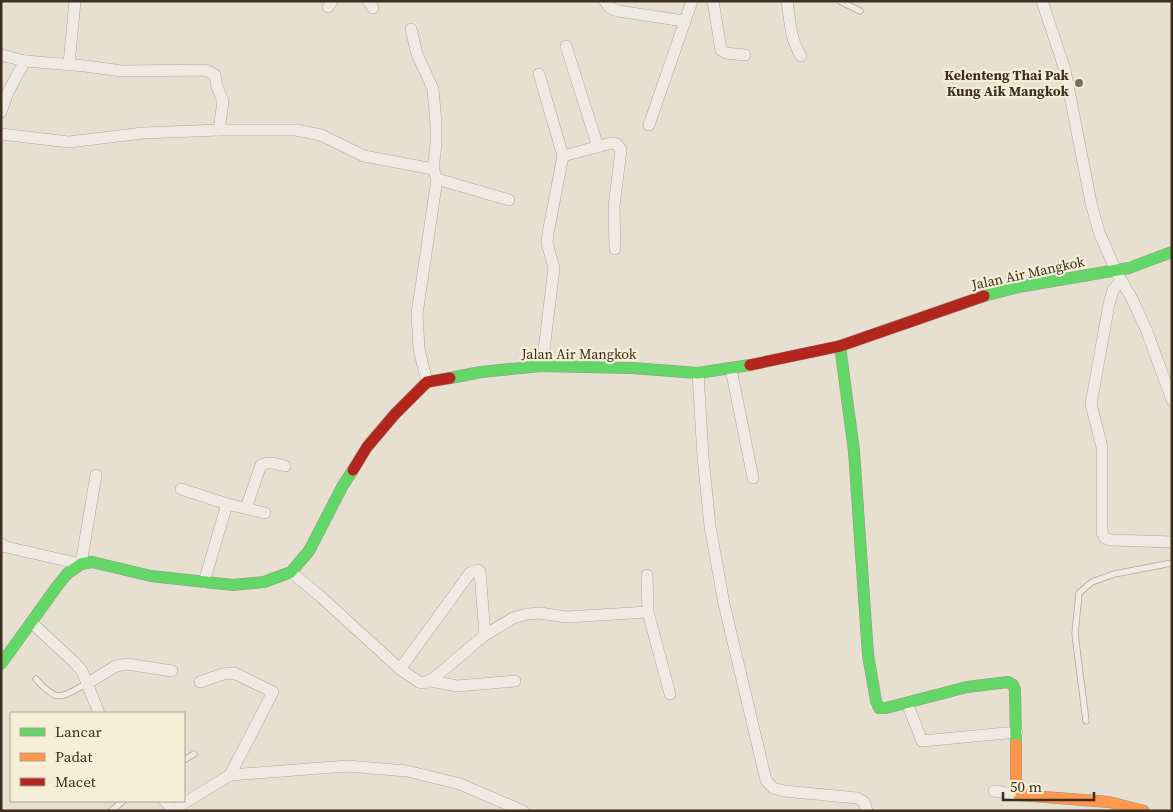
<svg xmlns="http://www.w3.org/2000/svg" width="1173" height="812" font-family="'Source Serif 4',serif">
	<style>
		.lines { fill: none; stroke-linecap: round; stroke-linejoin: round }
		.lane-casing { stroke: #ada599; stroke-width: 7 }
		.street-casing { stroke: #ada599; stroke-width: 12 }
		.fast-casing { stroke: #9c958a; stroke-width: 12 }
		.slow-casing { stroke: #9c958a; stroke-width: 12 }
		.jam-casing { stroke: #9c958a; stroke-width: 12 }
		.lane { stroke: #efebe3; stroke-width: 5.5 }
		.street { stroke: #efebe3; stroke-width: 11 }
		.fast { stroke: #63d668; stroke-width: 11 }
		.slow { stroke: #ff974d; stroke-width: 11 }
		.jam { stroke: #b3261e; stroke-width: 11 }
		.poi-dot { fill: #786c5e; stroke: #f7eed8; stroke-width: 2 }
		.labels { text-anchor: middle; stroke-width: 4.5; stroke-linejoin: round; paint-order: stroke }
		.poi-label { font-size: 14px; font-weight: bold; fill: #3d2e20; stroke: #f7eed8; text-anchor: end }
		.street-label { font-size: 14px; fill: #3d2e20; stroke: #f7eed8 }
	</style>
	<rect width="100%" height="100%" fill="#e7e0d1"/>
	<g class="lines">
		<g class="lane-casing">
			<g id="lane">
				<path d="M840 1 860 11"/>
				<path d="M36 679C58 704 61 697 88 683"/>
				<path d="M1086 721 1075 634 1079 593 1092 582 1114 574 1172 563"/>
				<path d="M184 760 194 754"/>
				<path d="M111 811 123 801"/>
			</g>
		</g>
		<g class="street-casing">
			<g id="street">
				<path d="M368 1 373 8"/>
				<path d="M605 1 610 8 618 11 684 21"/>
				<path d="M713 1 721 50 726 53 745 55"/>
				<path d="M787 1C790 20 790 39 801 56"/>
				<path d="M1042 1 1065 70 1091 203 1099 232 1116 271 1132 299 1146 329 1172 400"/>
				<path d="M328 7 332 1"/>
				<path d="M411 29 417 54 433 89 436 124V144L433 169"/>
				<path d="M566 46 598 147"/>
				<path d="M1 55 25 61 8 92 1 112"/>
				<path d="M25 61 85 66 122 71 206 70 215 75 217 87 223 101 219 130"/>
				<path d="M69 64 75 1"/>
				<path d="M539 74 563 156 548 233 547 243 554 268 542 366"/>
				<path d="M649 125 692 1"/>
				<path d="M1 134 69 142 143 133 219 130H296L321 135 364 156 433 169 437 179 417 314 419 349 427 382"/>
				<path d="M563 156 611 143 617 144 621 150 614 206 615 249"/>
				<path d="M437 179 509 200"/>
				<path d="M1121 281 1113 290 1109 304 1091 404 1102 447V533L1105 538 1111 540 1172 542"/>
				<path d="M731 369 753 478"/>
				<path d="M698 373 703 457 710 526 724 604 766 780 773 788 784 791 857 798 864 802 867 811"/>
				<path d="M181 489 227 504 265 513"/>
				<path d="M246 508 261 465C269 461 277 464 285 466"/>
				<path d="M1 544 6 547 81 564 96 475"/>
				<path d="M291 572 321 597 400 669 419 682 424 683 434 678 485 635 513 618 527 614 540 613 566 617 648 612"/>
				<path d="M647 575 648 612 670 694"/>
				<path d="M204 582 227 504"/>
				<path d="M32 623 74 662 82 671 99 713"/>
				<path d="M400 669 470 573 478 570 480 572 485 635"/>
				<path d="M431 681 457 686 515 681"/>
				<path d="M200 682 223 674 234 673 273 692 230 775"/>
				<path d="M88 683 116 666 127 664 172 671"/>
				<path d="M907 703 922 741 1017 732"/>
				<path d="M994 791 1019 795"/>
				<path d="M165 801 173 811"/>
				<path d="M173 810 230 775 347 766 407 771 460 784 523 811"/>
			</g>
		</g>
		<g class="fast-casing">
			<g id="fast">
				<path d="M984 296 1018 287 1129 268 1172 252"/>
				<path d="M840 346 854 451 868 655 876 701 879 708H886L967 687 1008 682 1013 685 1015 690 1016 744"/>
				<path d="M450 378 481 372 542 366 632 368 698 373 750 365"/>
				<path d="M1 664 58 585 67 574 81 564 92 562 151 576 233 585 264 582 291 572 309 551 342 487 353 470"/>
			</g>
		</g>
		<g class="slow-casing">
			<path id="slow" d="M1016 744V778L1019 795 1109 802 1144 811"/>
		</g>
		<g class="jam-casing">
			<g id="jam">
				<path d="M750 365 840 346 984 296"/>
				<path d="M353 470 367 447 395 414 427 382 450 378"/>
			</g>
		</g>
		<use href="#lane" class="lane"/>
		<use href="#street" class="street"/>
		<use href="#fast" class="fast"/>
		<use href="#slow" class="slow"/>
		<use href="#jam" class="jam"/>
	</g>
	<circle class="poi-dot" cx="1079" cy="83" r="5"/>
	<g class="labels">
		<g class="poi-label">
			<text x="1069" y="80">Kelenteng Thai Pak<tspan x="1069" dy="16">Kung Aik Mangkok</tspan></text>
		</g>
		<g class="street-label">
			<text transform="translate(1028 273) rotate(-12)" y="5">Jalan Air Mangkok</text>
			<text x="579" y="359">Jalan Air Mangkok</text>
		</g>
	</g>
	<rect width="1173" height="812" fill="none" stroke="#3d2e20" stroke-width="5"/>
	<rect x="10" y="712" width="175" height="90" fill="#f7eed8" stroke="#ada18e"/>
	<rect x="20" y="728" width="25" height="8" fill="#63d668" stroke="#ada18e"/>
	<text x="55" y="737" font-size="15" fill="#3d2e20">Lancar</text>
	<rect x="20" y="753" width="25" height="8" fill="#ff974d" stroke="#ada18e"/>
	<text x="55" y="762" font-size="15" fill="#3d2e20">Padat</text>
	<rect x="20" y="778" width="25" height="8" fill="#b3261e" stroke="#ada18e"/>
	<text x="55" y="787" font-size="15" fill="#3d2e20">Macet</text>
	<path d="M1003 792v8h91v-8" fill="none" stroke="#3d2e20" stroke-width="2.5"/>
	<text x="1010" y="792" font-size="15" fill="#3d2e20" stroke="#f7eed8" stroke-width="4" paint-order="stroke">50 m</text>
</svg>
